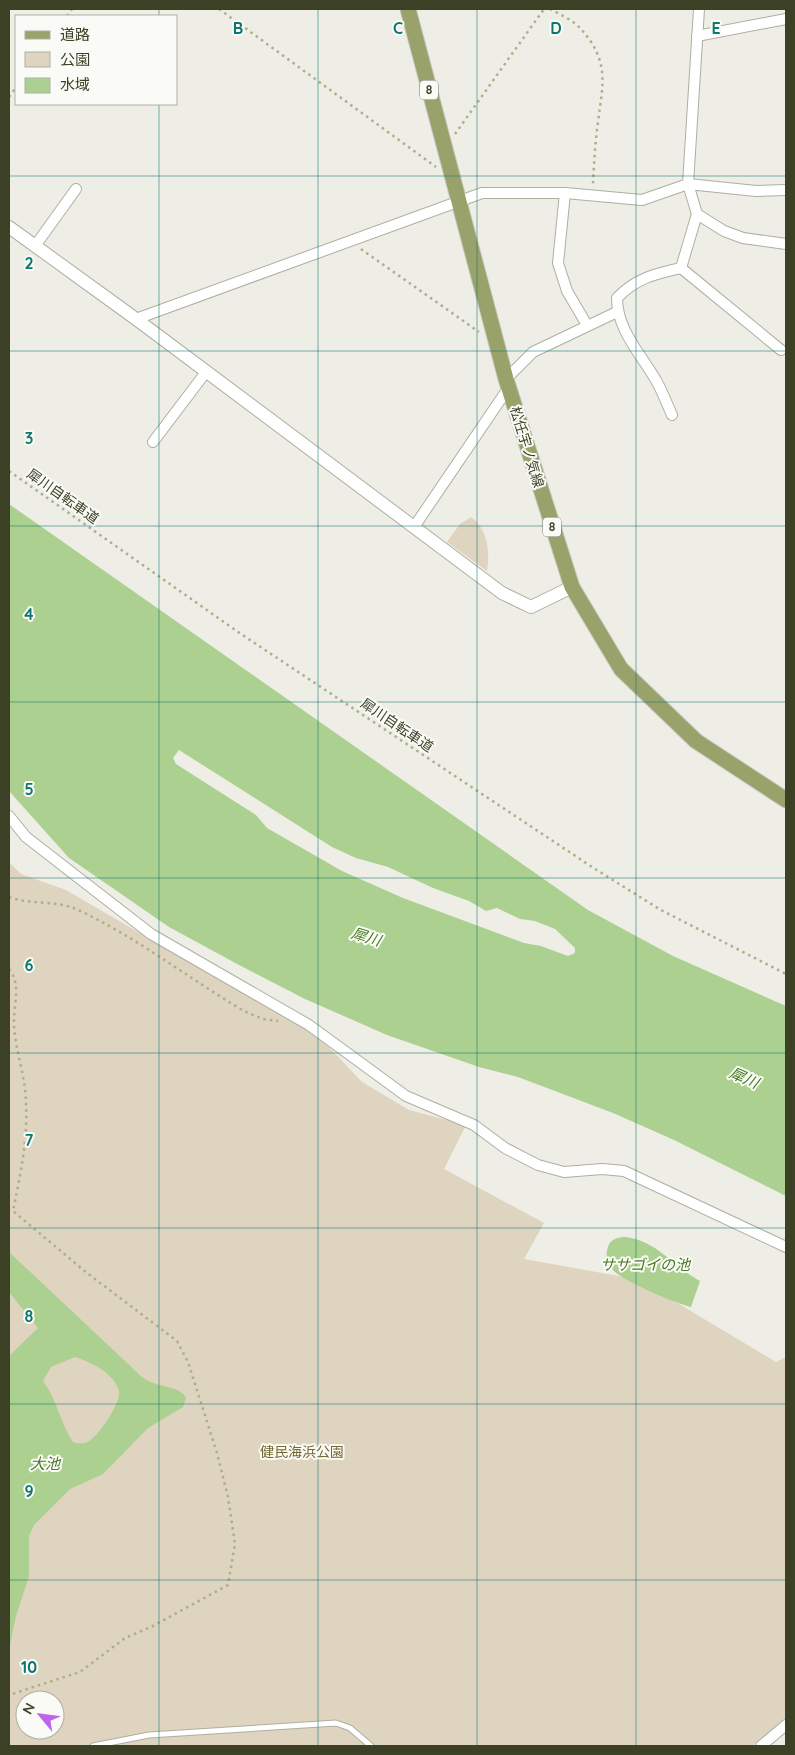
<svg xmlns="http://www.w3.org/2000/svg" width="795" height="1755" font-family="Quicksand,'Noto Sans JP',sans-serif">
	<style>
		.green { fill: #ded4c0; fill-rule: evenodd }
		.water { fill: #acd090; fill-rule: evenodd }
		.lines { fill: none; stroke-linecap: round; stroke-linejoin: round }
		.service-casing { stroke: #aeafa1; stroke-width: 7 }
		.minor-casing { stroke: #aeafa1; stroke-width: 12 }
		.tertiary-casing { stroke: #aeafa1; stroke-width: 14 }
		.primary-casing { stroke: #c8cac2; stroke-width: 17 }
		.path { stroke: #acb087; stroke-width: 2.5; stroke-dasharray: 2.5 4; stroke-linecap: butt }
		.service { stroke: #fff; stroke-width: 5 }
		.minor { stroke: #fff; stroke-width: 10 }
		.tertiary { stroke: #fff; stroke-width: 12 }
		.primary { stroke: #9aa26c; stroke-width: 15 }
		.grid { fill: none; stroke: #0f766e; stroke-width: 1; stroke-opacity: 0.55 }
		.labels { text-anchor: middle; stroke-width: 4; stroke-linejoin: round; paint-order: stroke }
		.shield { fill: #fafaf6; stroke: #757864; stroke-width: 1 }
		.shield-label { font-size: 12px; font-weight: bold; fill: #3c4025 }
		.street-label { font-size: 14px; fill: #3c4025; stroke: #fafaf6 }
		.park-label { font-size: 14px; fill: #756730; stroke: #fafaf6 }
		.water-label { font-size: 15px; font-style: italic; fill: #477a21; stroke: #fafaf6 }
		.grid-label { font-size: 16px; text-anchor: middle; font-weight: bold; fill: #0f766e; stroke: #fafaf6; stroke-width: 4; stroke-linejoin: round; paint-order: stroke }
	</style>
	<rect width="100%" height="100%" fill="#eeeee6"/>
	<g class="green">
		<path d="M471 517C488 530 490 551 487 571L447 542 460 524Z"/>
		<path d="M9 862 21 874 66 890 312 1033 329 1047 362 1082 409 1110 466 1125 444 1169 544 1223 524 1259 619 1276 669 1298 776 1362 786 1357V1718L752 1746H9ZM25 1700H55V1730H25Z"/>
	</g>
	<g class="water">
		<path d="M9 504 588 910 673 956 786 1006V1196L674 1140 613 1113 518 1077 479 1067 387 1035 305 999 239 965 169 927 69 858 9 791ZM179 750 332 847 356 858 388 867 433 888 469 901 486 911 497 908 520 919 535 921 555 929 575 948V953L568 956 541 946 524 943 403 898 342 871 267 828 256 815 176 764 173 758Z"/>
		<path d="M626 1237C659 1242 672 1266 700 1281L691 1307C677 1304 620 1280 612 1269 607 1262 605 1255 608 1247 610 1239 619 1237 626 1237Z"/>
		<path d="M9 1252 142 1377C155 1388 180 1385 186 1398L183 1407 148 1428 103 1474 70 1489 34 1525 29 1536V1576L16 1616 9 1650V1356L38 1328 9 1292ZM75 1357C91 1362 114 1373 119 1391 122 1402 96 1441 85 1443 81 1444 76 1443 73 1442 60 1423 57 1399 43 1381L51 1367Z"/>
	</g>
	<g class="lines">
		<g class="service-casing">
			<path id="service" d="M93 1746 149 1735 336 1723 350 1728 371 1746"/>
		</g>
		<g class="minor-casing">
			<g id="minor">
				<path d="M697 36 786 19"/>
				<path d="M565 193 558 263 567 291 587 325"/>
				<path d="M697 214 724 231 743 238 786 244"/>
				<path d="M35 246 76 189"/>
				<path d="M681 268 781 350"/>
				<path d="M136 319 482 193H565L642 200 688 184 699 9"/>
				<path d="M506 379 533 352 617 312"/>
				<path d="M672 415C667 404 663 393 657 382 642 355 617 331 617 298 636 278 655 274 681 268L697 214 688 184 756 191 786 190"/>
				<path d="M153 442 206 372"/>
				<path d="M414 527 509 387"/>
				<path d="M9 816 26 837 151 934 309 1025 406 1096 474 1125 505 1148 538 1165 564 1172 602 1169 624 1171 786 1247"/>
				<path d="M761 1746 786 1725"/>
			</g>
		</g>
		<g class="tertiary-casing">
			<path id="tertiary" d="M9 227 136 319 502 593 531 607 572 587"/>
		</g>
		<g class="primary-casing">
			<path id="primary" d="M408 9 506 379 572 587 621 669 696 741 786 800"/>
		</g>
		<g class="path">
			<path d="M219 9 436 167"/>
			<path d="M550 9C559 14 573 20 580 28 610 61 603 83 598 122 595 143 594 164 593 184"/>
			<path d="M67 16 72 9"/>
			<path d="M9 97 16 87"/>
			<path d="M455 134 544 9"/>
			<path d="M361 249 479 332"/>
			<path d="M9 471 241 634 592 867 661 910 786 974"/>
			<path d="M9 897C30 905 55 900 76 909 135 936 188 978 244 1011L263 1019 278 1021"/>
			<path d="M9 969C22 985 13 1005 14 1024 15 1051 26 1077 26 1104 28 1140 20 1176 13 1211L87 1273 177 1341 188 1362 217 1453 228 1497 235 1544 228 1585 151 1627 125 1638 80 1672 9 1695"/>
		</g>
		<use href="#service" class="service"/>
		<use href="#minor" class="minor"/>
		<use href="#tertiary" class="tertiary"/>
		<use href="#primary" class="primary"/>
	</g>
	<path class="grid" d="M159 9V16M318 9V1746M477 9V1746M636 9V1746M159 104V1746M9 176H786M9 351H786M9 526H786M9 702H786M9 878H786M9 1053H786M9 1228H786M9 1404H786M9 1580H786"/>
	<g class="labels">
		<g class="shield">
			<rect x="420" y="80.5" width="18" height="19" rx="4"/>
			<rect x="543" y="517.5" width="18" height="19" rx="4"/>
		</g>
		<g class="shield-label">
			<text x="429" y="94">8</text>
			<text x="552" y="531">8</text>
		</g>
		<g class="street-label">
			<text transform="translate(527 447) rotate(73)" y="5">松任宇ノ気線</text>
			<text transform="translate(63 496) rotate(35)" y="5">犀川自転車道</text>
			<text transform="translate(397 725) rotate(34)" y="5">犀川自転車道</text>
		</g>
		<g class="park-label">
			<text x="302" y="1457">健民海浜公園</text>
		</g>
		<g class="water-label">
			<text transform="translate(366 937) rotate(17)" y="5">犀川</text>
			<text transform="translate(744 1078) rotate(24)" y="5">犀川</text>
			<text x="645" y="1270">ササゴイの池</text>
			<text x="45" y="1469">大池</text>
		</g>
	</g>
	<g class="grid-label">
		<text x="238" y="34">B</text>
		<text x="398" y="34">C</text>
		<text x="556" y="34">D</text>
		<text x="716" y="34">E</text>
		<text x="29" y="269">2</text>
		<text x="29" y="444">3</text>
		<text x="29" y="620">4</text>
		<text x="29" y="795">5</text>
		<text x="29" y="971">6</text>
		<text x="29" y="1146">7</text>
		<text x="29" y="1322">8</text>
		<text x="29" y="1497">9</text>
		<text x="29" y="1673">10</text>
	</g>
	<rect width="795" height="1755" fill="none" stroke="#3c4025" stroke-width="20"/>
	<rect x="15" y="15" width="162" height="90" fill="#fafaf6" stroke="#aeb0a2"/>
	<rect x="25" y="31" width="25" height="8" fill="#9aa26c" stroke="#aeb0a2"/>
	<text x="60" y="40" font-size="15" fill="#3c4025">道路</text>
	<rect x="25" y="52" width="25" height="15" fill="#ded4c0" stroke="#aeb0a2"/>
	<text x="60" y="65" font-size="15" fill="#3c4025">公園</text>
	<rect x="25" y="78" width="25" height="15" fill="#acd090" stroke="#aeb0a2"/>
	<text x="60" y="90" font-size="15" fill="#3c4025">水域</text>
	<g transform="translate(40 1715) rotate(299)"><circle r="24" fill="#fafaf6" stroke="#aeb0a2"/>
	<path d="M0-4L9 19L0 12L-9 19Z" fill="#be65ed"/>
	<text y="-8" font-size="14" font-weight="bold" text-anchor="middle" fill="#3c4025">N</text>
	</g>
</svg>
